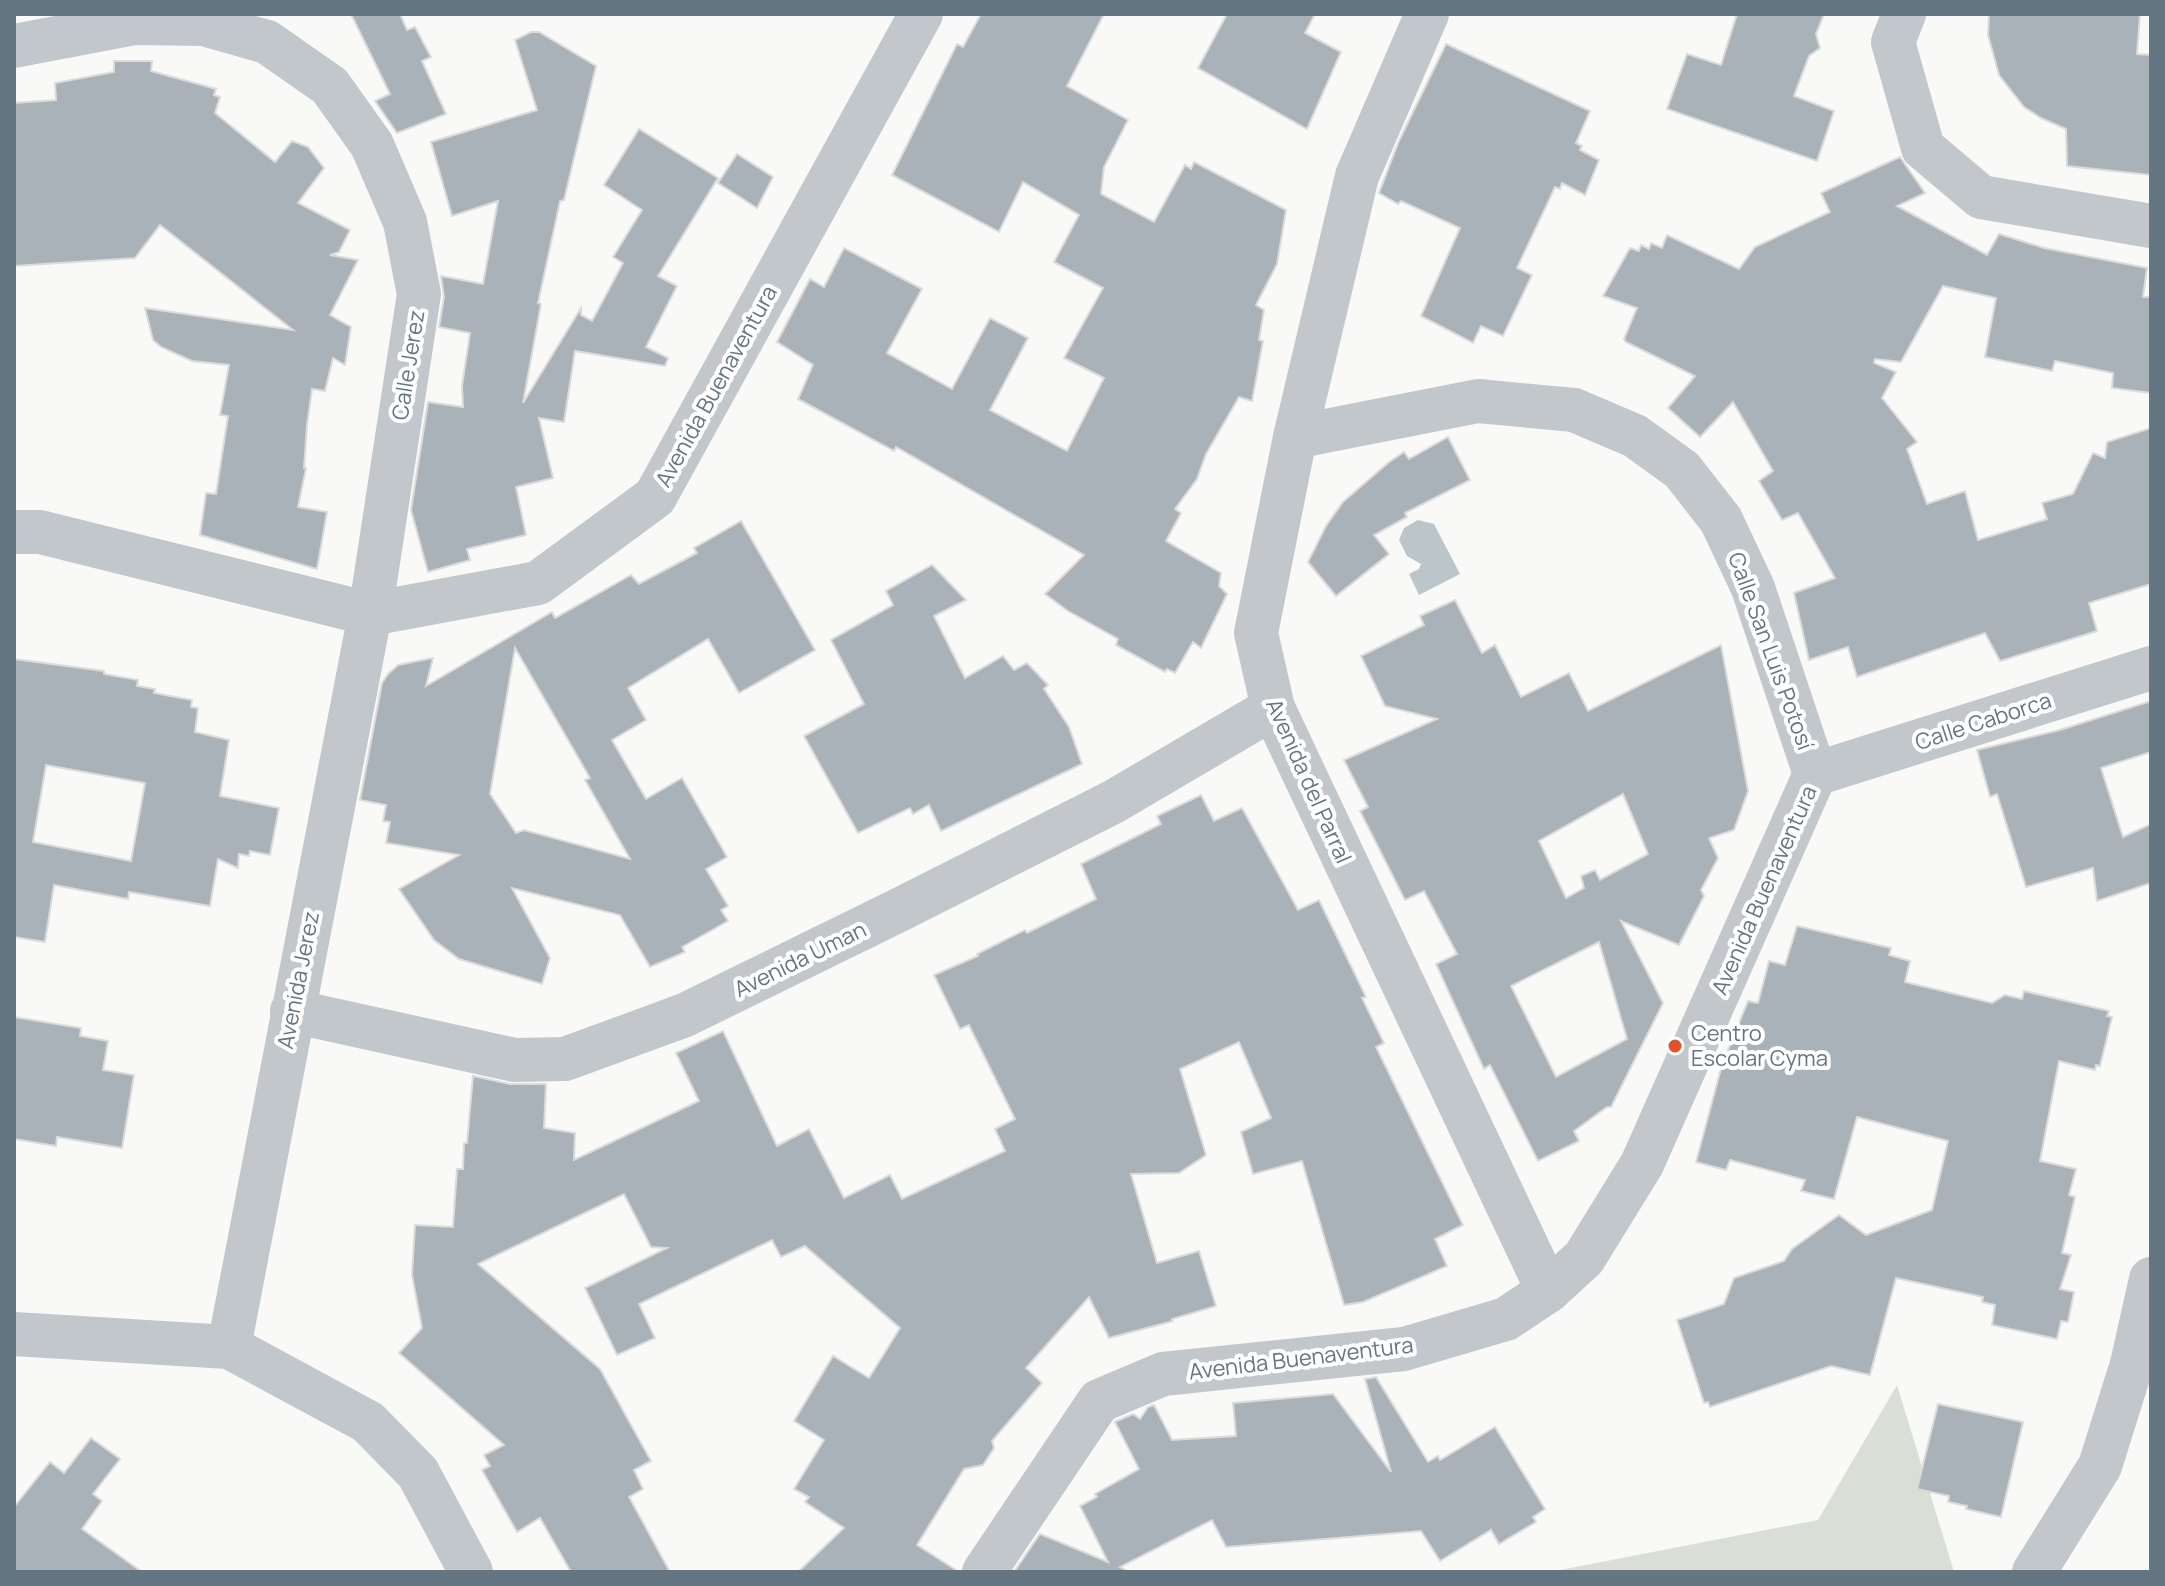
<svg xmlns="http://www.w3.org/2000/svg" width="2165" height="1586" font-family="Manrope,sans-serif">
	<style>
		.green { fill: #d9ded6 }
		.water { fill: #bac6ca }
		.building { fill: #a9b2b8; stroke: #dbdbd9; stroke-width: 2; fill-rule: evenodd }
		.lines { fill: none; stroke-linecap: round; stroke-linejoin: round }
		.minor { stroke: #c2c7cb; stroke-width: 44 }
		.poi-dot { fill: #e74f29; stroke: #fff; stroke-width: 3 }
		.labels { text-anchor: middle; stroke-width: 8; stroke-linejoin: round; paint-order: stroke }
		.street-label { font-size: 22px; fill: #647682; stroke: #fff }
		.poi-label { font-size: 22px; fill: #647682; stroke: #fff; text-anchor: start }
	</style>
	<rect width="100%" height="100%" fill="#f9f9f7"/>
	<path class="green" d="M1897 1385 1954 1572H1550L1818 1520Z"/>
	<path class="water" d="M1418 520 1434 524 1460 574 1419 595 1409 574 1419 569 1421 564 1407 556 1399 540 1404 528Z"/>
	<g class="building">
		<path d="M351 14H400L407 30 415 27 431 57 422 61 446 114 397 133 375 101 390 94Z"/>
		<path d="M981 14H1104L1067 86 1128 120 1104 167 1101 194 1154 222 1185 165 1191 169 1194 162 1286 210 1277 264 1256 305 1264 310 1259 340 1263 341 1252 401 1239 397 1206 454 1197 479 1175 509 1181 513 1166 541 1221 573 1219 586 1227 594 1201 648 1193 642 1175 673 1167 669 1165 672 1116 645 1118 639 1068 611 1045 594 1084 555 896 447 894 451 798 399 813 365 777 342 810 279 824 287 844 248 922 289 887 353 952 389 990 318 1028 338 990 410 1067 451 1104 378 1064 358 1103 288 1054 262 1079 215 1023 182 999 232 892 175 957 44 963 47Z"/>
		<path d="M1227 14H1315L1305 33 1341 52 1307 129 1198 68Z"/>
		<path d="M1737 14H1824L1816 34 1820 48 1809 56 1794 96 1834 111 1817 161 1667 109 1687 54 1721 65Z"/>
		<path d="M1989 14H2140L2137 54 2151 55V175L2067 166 2066 129 2041 118 2024 107 1999 75 1988 35Z"/>
		<path d="M531 32H539L596 66 564 200 560 201 538 303 541 304 523 403 581 308V315L592 321 623 263 613 257 642 210 604 185 639 129 718 178 658 276 677 286 646 347 668 358 665 366 575 351 564 422 539 418 553 478 516 487 526 535 467 549 470 560 428 572 411 510 428 402 463 407 462 386 470 333 439 327 444 297 441 276 483 284 498 201 452 216 431 142 537 110 515 40Z"/>
		<path d="M1446 44 1590 111 1576 143 1582 146 1580 150 1599 160 1585 195 1562 183 1560 189 1555 187 1517 268 1532 275 1503 336 1481 326 1473 343 1421 316 1460 228 1401 201 1398 204 1379 193 1399 141Z"/>
		<path d="M114 61H152L151 71 216 89 214 95 220 97 215 113 275 162 292 141 308 147 324 168 298 203 350 230 339 252 330 255 358 260 330 315 351 327 345 365 333 358 325 391 312 389 307 425 304 468H306L298 507 327 512 317 569 200 535 206 493 216 494 228 416 220 415 229 365 192 361 161 347 153 340 145 308 293 330 160 225 135 258 14 266V103L56 100 55 83 114 72Z"/>
		<path d="M737 154 773 177 757 208 718 183Z"/>
		<path d="M1900 157 1925 193 1897 206 1987 255 1999 234 2044 248 2147 268 2143 297H2151V393L2112 388 2113 373 2055 361 2052 371 1985 357 1996 298 1943 286 1901 362 1875 359 1874 363 1896 372 1882 398 1917 442 1907 449 1927 504 1965 491 1978 540 2047 519 2042 503 2073 494 2093 453 2105 458 2107 442 2151 428V584L2089 603 2097 631 2000 661 1985 633 1857 677 1848 647 1809 660 1794 593 1835 578 1798 513 1782 520 1759 481 1773 471 1733 402 1700 437 1668 408 1695 376 1626 342 1624 339 1637 308 1603 296 1630 248 1639 251 1641 245 1649 249 1651 243 1662 248 1667 235 1739 269 1755 247 1830 212 1821 193Z"/>
		<path d="M1448 437 1470 480 1405 513 1407 517 1374 535 1389 554 1336 596 1308 562 1326 526 1343 502 1388 463 1404 452 1409 459Z"/>
		<path d="M741 521 815 650 739 693 708 639 628 688 646 720 612 740 646 799 682 778 727 857 706 869 728 906 721 910 728 921 682 947 685 952 650 967 620 915 512 888 550 958 542 984 459 959 434 940 399 889 459 855 386 843 390 822 383 821 386 805 360 800 382 683 388 674 398 665 433 658 426 686 552 612 555 618 631 575 639 584 697 553 694 548ZM515 648 590 778 585 780 630 859 524 830 516 833 490 794Z"/>
		<path d="M932 565 966 600 934 616 965 678 1003 656 1014 670 1027 663 1048 685 1044 689 1069 727 1082 764 941 831 929 805 913 814 910 808 858 833 804 736 864 704 831 640 893 605 886 591Z"/>
		<path d="M1455 600 1482 653 1495 645 1521 697 1569 673 1588 711 1721 645 1748 791 1734 830 1709 838 1718 858 1701 890 1704 896 1679 945 1621 921 1663 1003 1611 1107H1607L1574 1131 1579 1141 1538 1161 1490 1065 1484 1069 1436 964 1457 954 1424 891 1405 900 1360 811 1368 807 1344 760 1437 719 1385 706 1361 656 1424 625 1420 616ZM1623 794 1648 854 1600 880 1595 870 1581 876 1584 888 1566 898 1539 841ZM1599 942 1627 1039 1556 1077 1511 986Z"/>
		<path d="M14 659 104 671V674L138 680 137 686 155 689 154 693 192 700 191 707 198 708 195 732 229 740 220 796 279 808 270 855 250 851 249 856 239 854 238 868 218 859 210 906 129 892 128 899 54 885 45 942 14 937ZM46 765 145 783 131 861 33 842Z"/>
		<path d="M2151 701V752L2101 768 2123 837 2151 824V883L2097 901 2093 868 2026 887 1997 794 1990 797 1977 750 2060 730Z"/>
		<path d="M1201 795 1214 821 1242 808 1298 910 1319 900 1366 997 1362 998 1384 1043 1376 1047 1463 1225 1435 1239 1447 1266 1363 1302 1344 1305 1302 1161 1253 1174 1241 1132 1271 1118 1239 1042 1180 1069 1206 1155 1179 1173 1131 1174 1157 1263 1199 1251 1216 1306 1172 1319 1173 1321 1109 1338 1089 1297 1026 1368 1042 1383 992 1441 994 1448 983 1465 964 1469 917 1545 959 1572H798L844 1528 805 1502 809 1497 794 1489 824 1440 794 1421 833 1356 869 1378 900 1328 805 1246 781 1257 772 1240 639 1304 655 1338 617 1355 585 1288 667 1248 651 1247 624 1194 478 1264 600 1369 651 1461 634 1470 643 1489 629 1497 670 1572H571L540 1518 517 1532 482 1470 490 1466 484 1455 504 1445 399 1353 422 1328 412 1275 415 1225 453 1227 457 1169H463L464 1143H467L473 1076 510 1084H546L544 1128 575 1133 574 1160 699 1101 676 1053 723 1031 777 1146 809 1129 844 1198 890 1175 902 1199 1005 1151 995 1129 1015 1119 969 1025 960 1029 934 975 978 956 977 954 1025 930 1027 933 1096 899 1081 864 1161 824 1157 816Z"/>
		<path d="M1797 926 1891 948 1889 955 1910 961 1905 982 1992 1003 2005 995 2022 999 2024 991 2109 1011 2107 1016 2112 1017 2100 1066 2096 1065 2095 1070 2059 1061 2040 1161 2076 1169 2069 1195 2075 1197 2062 1253 2071 1255 2060 1289 2074 1292 2068 1322 2061 1321 2057 1339 1992 1325 1995 1305 1982 1302 1983 1297 1896 1278 1870 1375 1831 1366 1710 1407 1708 1402 1704 1403 1677 1320 1724 1304 1734 1278 1784 1261 1792 1249 1839 1215 1866 1235 1932 1210 1948 1141 1857 1117 1834 1199 1801 1191 1805 1180 1730 1160 1726 1170 1696 1162 1722 1065 1748 1001 1758 1003 1769 961 1785 965Z"/>
		<path d="M14 1017 81 1028 80 1036 108 1041 103 1070 134 1075 122 1148 57 1137 56 1146 14 1139Z"/>
		<path d="M1376 1377 1428 1462 1438 1456 1440 1460 1495 1427 1545 1509 1533 1517 1536 1522 1499 1544 1491 1530 1440 1561 1421 1531 1226 1547 1212 1520 1120 1567 1129 1572H1014L1040 1534 1108 1562 1080 1506 1097 1497 1095 1494 1139 1469 1115 1422 1133 1414 1140 1419 1148 1407 1154 1405 1172 1440 1236 1436 1233 1403 1333 1394 1391 1472 1365 1379Z"/>
		<path d="M1938 1404 2023 1422 2001 1517 1966 1509 1967 1506 1948 1502 1949 1496 1917 1489Z"/>
		<path d="M91 1438 120 1459 93 1494 102 1501 82 1529 142 1572H14V1507L50 1462 64 1473Z"/>
	</g>
	<g class="lines">
		<g class="minor">
			<path d="M1427 14 1357 176 1295 437 1256 633 1273 708 1548 1291"/>
			<path d="M1904 14 1893 42 1923 148 1981 197 2151 226"/>
			<path d="M14 46 135 23 204 24 267 42 330 86 372 145 405 222 419 294 370 614 229 1347"/>
			<path d="M1295 437 1478 401 1574 410 1635 436 1682 470 1721 520 1753 588 1815 774"/>
			<path d="M14 532H40L370 614 538 583 655 497 921 14"/>
			<path d="M1815 774 2151 668"/>
			<path d="M292 1011 515 1060 565 1059 685 1015 901 909 1113 802 1273 708"/>
			<path d="M14 1334 229 1347 368 1422 418 1473 471 1572"/>
			<path d="M984 1572 1099 1401 1163 1374 1404 1349 1506 1319 1548 1291 1584 1258 1642 1164 1815 774"/>
			<path d="M2034 1572 2100 1466 2132 1364 2151 1279"/>
		</g>
	</g>
	<circle class="poi-dot" cx="1675" cy="1046" r="8"/>
	<g class="labels">
		<g class="street-label">
			<text transform="translate(408 365) rotate(-81)" y="8">Calle Jerez</text>
			<text transform="translate(716 386) rotate(-61)" y="8">Avenida Buenaventura</text>
			<text transform="translate(1771 651) rotate(70)" y="8">Calle San Luis Potosí</text>
			<text transform="translate(1983 721) rotate(-18)" y="8">Calle Caborca</text>
			<text transform="translate(1309 781) rotate(66)" y="8">Avenida del Parral</text>
			<text transform="translate(1764 890) rotate(-66)" y="8">Avenida Buenaventura</text>
			<text transform="translate(800 959) rotate(-26)" y="8">Avenida Uman</text>
			<text transform="translate(298 980) rotate(-79)" y="8">Avenida Jerez</text>
			<text transform="translate(1301 1358) rotate(-7)" y="8">Avenida Buenaventura</text>
		</g>
		<g class="poi-label">
			<text x="1691" y="1041">Centro<tspan x="1691" dy="25">Escolar Cyma</tspan></text>
		</g>
	</g>
	<rect width="2165" height="1586" fill="none" stroke="#647682" stroke-width="32"/>
</svg>
